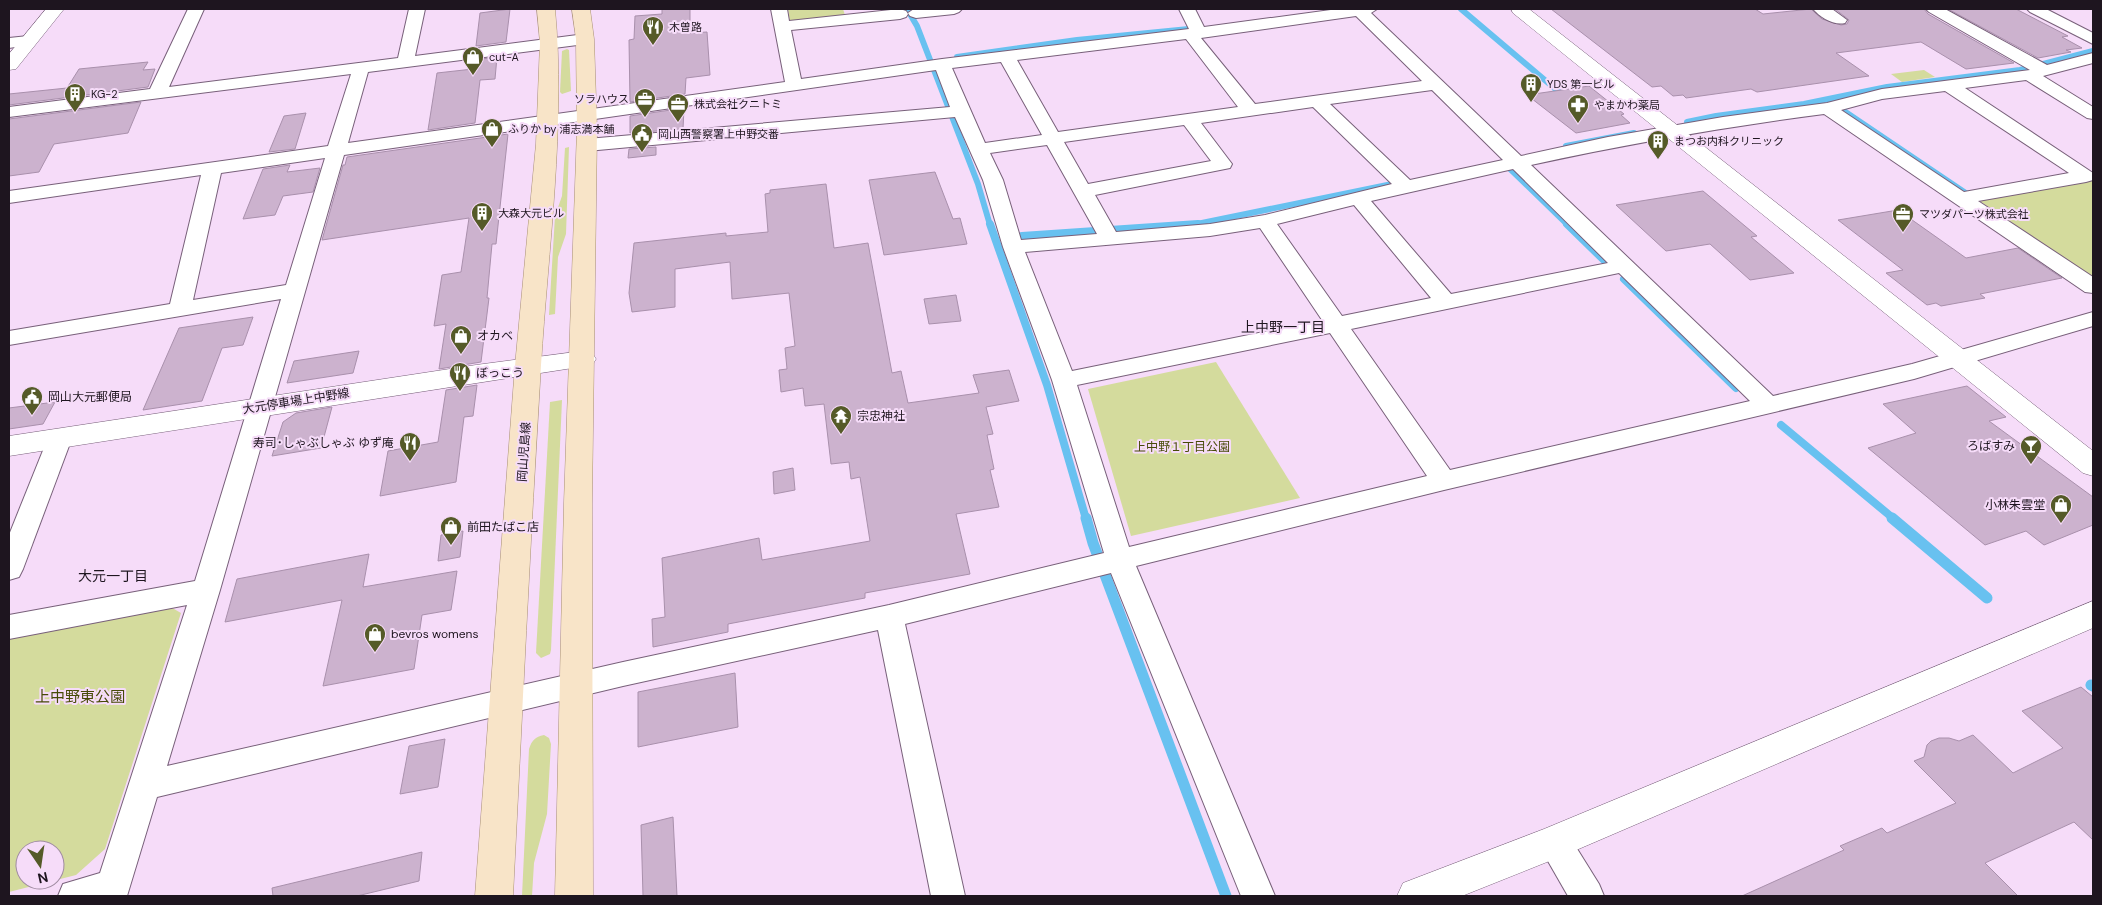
<svg xmlns="http://www.w3.org/2000/svg" width="2102" height="905" font-family="'DM Sans','Noto Sans JP',sans-serif">
	<style>
		.green { fill: #d4db9d; fill-rule: evenodd }
		.lines { fill: none; stroke-linecap: round; stroke-linejoin: round }
		.stream-far2 { stroke: #68c1f0; stroke-width: 6 }
		.stream-far1 { stroke: #68c1f0; stroke-width: 8 }
		.stream { stroke: #68c1f0; stroke-width: 11 }
		.building { fill: #ccb2ce; stroke: #a990ac }
		.street-casing { stroke: #78607a; stroke-width: 2 }
		.secondary-casing { stroke: #78607a; stroke-width: 1 }
		.primary-casing { stroke: #a89075; stroke-width: 1 }
		.street { fill: #fff; fill-rule: evenodd }
		.secondary { fill: #fff; fill-rule: evenodd }
		.primary { fill: #f8e4c8; fill-rule: evenodd }
		.labels { text-anchor: middle; stroke-width: 4; stroke-linejoin: round; paint-order: stroke }
		.far-poi-label { font-size: 11px; fill: #1e151f; stroke: #f6dcf9; text-anchor: start }
		.poi-label { font-size: 12px; fill: #1e151f; stroke: #f6dcf9; text-anchor: start }
		.street-label { font-size: 12px; fill: #1e151f; stroke: #f6dcf9 }
		.park-label { font-size: 12px; fill: #474b08; stroke: #f6dcf9 }
		.neighbourhood-label { font-size: 14px; fill: #1e151f; stroke: #f6dcf9 }
		.near-park-label { font-size: 15px; fill: #474b08; stroke: #f6dcf9 }
	</style>
	<rect width="100%" height="100%" fill="#f6dcf9"/>
	<g class="green">
		<path d="M788 9H843L846 18 790 23Z"/>
		<path d="M567 49 569 50 571 91 562 94 560 92 562 51Z"/>
		<path d="M1924 70 1935 77 1902 82 1891 74Z"/>
		<path d="M569 147 566 234 558 257 555 314 549 315 555 216 562 196 565 148Z"/>
		<path d="M2093 179V277L1981 202V199Z"/>
		<path d="M1216 362 1300 498 1131 536 1088 389Z"/>
		<path d="M562 400 551 650 550 654 541 658 536 653 550 402Z"/>
		<path d="M167 605 181 613 105 849 76 875 9 892V639ZM25 850H55V880H25Z"/>
		<path d="M544 735 549 738 551 744 547 814 534 863 532 896H522L529 749C532 740 535 737 544 735Z"/>
	</g>
	<g class="lines">
		<g class="stream-far2">
			<path d="M907 9 917 26 978 184 990 225"/>
			<path d="M1461 9 1566 98"/>
			<path d="M957 57 1077 40 1199 28"/>
			<path d="M1844 111 1973 198"/>
			<path d="M1687 122 1716 116 1804 104 1887 87 2020 70 2093 51"/>
			<path d="M1566 146 1634 133"/>
			<path d="M1503 162 1568 225"/>
			<path d="M1181 225 1197 224 1402 182"/>
		</g>
		<g class="stream-far1">
			<path d="M990 224 1047 385 1086 519"/>
			<path d="M1567 224 1605 261"/>
			<path d="M1022 236 1198 224"/>
			<path d="M1624 279 1736 388"/>
			<path d="M1781 425 1894 519"/>
		</g>
		<g class="stream">
			<path d="M1086 518 1093 543 1226 896"/>
			<path d="M1892 518 1987 598"/>
			<path d="M2091 685 2093 686"/>
		</g>
	</g>
	<g class="building">
		<path d="M510 9 506 42 476 46 480 13Z"/>
		<path d="M662 9H690V33L707 32 710 75 686 78 685 94 630 102 629 40 634 39 635 16 662 14Z"/>
		<path d="M1551 9H1755L1763 14 1811 9 1822 19 1841 25 1847 24 1849 20 1835 9H1924L1928 14 2014 63 1966 69 1921 42 1836 53 1869 76 1757 92 1751 89 1686 98 1683 95 1673 96 1661 86 1652 87Z"/>
		<path d="M1948 9H2016L2068 36 2062 37 2082 48 2066 50 2071 52 2038 58Z"/>
		<path d="M497 57 495 79 480 80 475 123 428 130 437 73 473 69 474 60Z"/>
		<path d="M148 62 143 70 155 69 148 87 9 105V94L67 88 79 69Z"/>
		<path d="M1589 86 1624 114 1621 115 1630 123 1576 133 1527 95Z"/>
		<path d="M141 102 128 133 54 144 39 172 9 176V119Z"/>
		<path d="M684 108 683 129 630 133V116Z"/>
		<path d="M306 113 295 149 269 152 284 116Z"/>
		<path d="M508 134 496 244H492L487 298H489L481 362 439 369 446 324 434 326 442 275 461 272 469 218 322 240 343 165H345L347 157Z"/>
		<path d="M656 147V155L628 158 629 149Z"/>
		<path d="M290 165 287 172 320 168 313 192 283 196 275 215 243 219 263 169Z"/>
		<path d="M935 172 953 219 960 218 967 244 884 255 869 180Z"/>
		<path d="M826 184 834 248 868 243 892 373 901 371 908 403 979 393 973 375 1009 370 1019 401 986 407 993 434 987 435 994 469 990 470 999 507 956 514 970 574 865 593V598L728 624V632L653 647 652 619 665 617 662 558 759 538 762 560 870 541 860 477 851 479 849 462 831 464 824 404 805 406 803 388 781 392 779 370 787 369 785 348 795 346 789 293 732 299 730 262 675 269V307L632 312 629 293 634 243 726 233V236L768 232 765 194 770 193V190Z"/>
		<path d="M1703 191 1757 236 1751 237 1794 273 1750 280 1710 244 1666 251 1616 205Z"/>
		<path d="M1898 210 1966 258 2018 248 2062 278 1980 294 1985 298 1941 306 1936 303 1927 305 1886 273 1903 270 1838 220Z"/>
		<path d="M956 295 961 321 929 324 924 299Z"/>
		<path d="M253 317 243 345 222 348 202 401 143 410 179 328Z"/>
		<path d="M359 351 353 373 287 383 294 361Z"/>
		<path d="M477 385 473 416 464 417 456 482 380 496 388 451 438 442 446 390Z"/>
		<path d="M1967 386 2006 417 1989 421 2093 497V525L2044 545 2026 531 1985 545 1868 448 1916 433 1883 404Z"/>
		<path d="M55 402 43 424 9 429V408Z"/>
		<path d="M332 407 321 448 272 456 283 422 296 413Z"/>
		<path d="M793 468 795 490 774 494 773 472Z"/>
		<path d="M463 531 460 557 438 561 441 535Z"/>
		<path d="M369 554 363 587 457 571 451 610 422 615 414 669 323 686 342 600 225 622 237 579Z"/>
		<path d="M735 673 738 727 638 747V692Z"/>
		<path d="M2081 687 2093 697V840L2074 822 1985 863 2018 896H1742L1844 850 1840 846 1882 828 1887 833 1956 803 1914 761 1924 757 1927 745 1931 741 1939 738H1949L1959 741 1973 735 2013 773 2063 748 2022 711Z"/>
		<path d="M445 739 438 787 400 794 409 746Z"/>
		<path d="M673 817 677 896H643L641 825Z"/>
		<path d="M422 852 419 881 357 896H273L272 888Z"/>
	</g>
	<g class="lines">
		<g class="street-casing">
			<g id="street">
				<path d="M188 9H204L169 87 398 58 409 9H425L415 56 585 34 591 36 593 39 591 42 585 44 368 72 348 143 785 82 771 9H787L789 21 900 9 906 11 908 14 906 17 900 19 791 30 801 79 942 59 1189 29 1179 9H1195L1204 27 1338 9H1377L1371 13 1521 156 1608 137 1723 117 1827 103 1882 89 2030 70 1929 12 1926 9H1945L2047 65 2093 53V63L2043 76 2093 107V119L2087 118 2026 80 1965 88 2093 173V180L2086 182 1978 201 2093 277V293L2085 292 1824 114C1725 127 1628 144 1531 165L1773 396 1912 364 2093 312V326L1914 379 1444 490 1136 566 1275 896H1241L1111 573 905 624 965 896H931L878 630 623 686 157 797 127 896H58L63 884 100 873 187 605 9 639V615L195 581 281 299 9 345V331L170 304 201 175 9 203V191L328 146 351 74 9 117V107L150 89ZM1356 16 1422 81 1255 104 1201 38ZM1186 39 1238 107 1058 132 1017 60ZM1001 62 1042 135 985 143 952 68ZM936 70 950 107 587 139 580 141 578 145 580 149 587 151 955 117 983 180 1003 247 1052 380 1104 553 889 605 623 662 167 766 220 590 344 155ZM1432 90 1503 160 1410 180 1330 104ZM1945 91 2069 173 1964 192 1841 110 1882 99ZM1313 107 1392 184 1265 215 1210 224 1116 232 1095 195 1230 168 1232 164 1201 123ZM1184 125 1211 161 1088 184 1064 142ZM1047 145 1097 234 1021 240 1003 180 990 153ZM325 158 286 285 193 300 221 173ZM1513 169 1608 263 1451 294 1371 201ZM1354 205 1431 298 1342 316 1277 224ZM1260 228 1322 320 1072 371 1025 252 1210 236ZM1619 273 1750 401 1450 470 1351 329ZM1330 333 1427 476 1129 547 1077 385Z"/>
				<path d="M914 9H962L959 12 954 14 916 18 910 16 908 13Z"/>
				<path d="M1813 9H1832L1847 20 1845 23C1834 26 1820 17 1813 9Z"/>
				<path d="M2027 9H2046L2093 33V44L2030 12Z"/>
				<path d="M28 36 34 38 36 41 34 44 9 48V38Z"/>
				<path d="M60 429 69 432 72 438 23 569 19 577 9 580V535L48 438 51 432Z"/>
				<path d="M1554 826 1566 831 1599 884 1604 896H1568L1537 842 1542 831Z"/>
			</g>
		</g>
		<g class="secondary-casing">
			<g id="secondary">
				<path d="M46 9H64L16 69 9 70V54Z"/>
				<path d="M1511 9H1529L2093 451V476L2083 473 1513 13Z"/>
				<path d="M583 351 592 353 596 359 592 365 9 456V436L476 365Z"/>
				<path d="M2093 601V628L1567 854 1462 896H1397L1403 883 1544 829Z"/>
			</g>
		</g>
		<g class="primary-casing">
			<g id="primary">
				<path d="M537 9H555C566 124 548 250 541 365 530 542 522 719 513 896H475L515 366 536 144 540 43Z"/>
				<path d="M572 9H590L594 39 597 130 592 503 593 896H555L564 503 577 130 576 39Z"/>
			</g>
		</g>
		<use href="#street" class="street"/>
		<use href="#secondary" class="secondary"/>
		<use href="#primary" class="primary"/>
	</g>
	<defs>
		<g id="restaurant-pin" transform="scale(1.125)"><path d="M0 17L-7.5 6A9.5 9.5 0 1 1 7.5 6Z" fill="#555a28" stroke="#f6dcf9"/><path d="M-5-6h1v4h1v-4h1v4h1v-4h1v5L-1.5 .5V6h-2V.5L-5-1ZM5-6V6H3V1.5H1.5Q1.5-4 5-6Z" fill="#fff"/></g>
		<g id="shop-pin" transform="scale(1.125)"><path d="M0 17L-7.5 6A9.5 9.5 0 1 1 7.5 6Z" fill="#555a28" stroke="#f6dcf9"/><path d="M-5-2.5h2.3a2.7 3.5 0 0 1 5.4 0H5L5.5 6h-11ZM-1.5-2.5h3a1.5 2.3 0 0 0-3 0Z" fill="#fff"/></g>
		<g id="building-pin" transform="scale(1.125)"><path d="M0 17L-7.5 6A9.5 9.5 0 1 1 7.5 6Z" fill="#555a28" stroke="#f6dcf9"/><path d="M-4-6H4V6H1V3H-1V6H-4ZM-2.5-4.3h1.7v1.8h-1.7ZM.8-4.3h1.7v1.8H.8ZM-2.5-1h1.7V.8h-1.7ZM.8-1h1.7V.8H.8Z" fill="#fff"/></g>
		<g id="office-pin" transform="scale(1.125)"><path d="M0 17L-7.5 6A9.5 9.5 0 1 1 7.5 6Z" fill="#555a28" stroke="#f6dcf9"/><path d="M-6-3h4V-5.5h4V-3h4V5H-6ZM-1-4.5V-3h2v-1.5ZM-6 0V1H6V0Z" fill="#fff"/></g>
		<g id="pharmacy-pin" transform="scale(1.125)"><path d="M0 17L-7.5 6A9.5 9.5 0 1 1 7.5 6Z" fill="#555a28" stroke="#f6dcf9"/><path d="M-2-6h4v4h4v4h-4v4h-4v-4h-4v-4h4Z" fill="#fff"/></g>
		<g id="civic-pin" transform="scale(1.125)"><path d="M0 17L-7.5 6A9.5 9.5 0 1 1 7.5 6Z" fill="#555a28" stroke="#f6dcf9"/><path d="M-.6-6.5H3V-4.5H.6V-3L4-1V1h2V6H-6V1h2V-1L-.6-3ZM-1.2 2.5V6h2.4V2.5Z" fill="#fff"/></g>
		<g id="temple-pin" transform="scale(1.125)"><path d="M0 17L-7.5 6A9.5 9.5 0 1 1 7.5 6Z" fill="#555a28" stroke="#f6dcf9"/><path d="M0-6L5-2H3V0L6.5 2.5H4V6H1.5V3h-3V6H-4V2.5H-6.5L-3 0V-2H-5Z" fill="#fff"/></g>
		<g id="bar-pin" transform="scale(1.125)"><path d="M0 17L-7.5 6A9.5 9.5 0 1 1 7.5 6Z" fill="#555a28" stroke="#f6dcf9"/><path d="M-6-5H6L.8 .8V4.5H3.5V6h-7V4.5H-.8V.8Z" fill="#fff"/></g>
	</defs>
	<g fill-rule="evenodd">
		<use href="#restaurant-pin" x="653" y="27"/>
		<use href="#shop-pin" x="473" y="57"/>
		<use href="#building-pin" x="1531" y="84"/>
		<use href="#building-pin" x="75" y="94"/>
		<use href="#office-pin" x="645" y="99"/>
		<use href="#office-pin" x="678" y="104"/>
		<use href="#pharmacy-pin" x="1578" y="105"/>
		<use href="#shop-pin" x="492" y="129"/>
		<use href="#civic-pin" x="642" y="134"/>
		<use href="#building-pin" x="1658" y="141"/>
		<use href="#building-pin" x="482" y="213"/>
		<use href="#office-pin" x="1903" y="214"/>
		<use href="#shop-pin" x="461" y="336"/>
		<use href="#restaurant-pin" x="460" y="373"/>
		<use href="#civic-pin" x="32" y="397"/>
		<use href="#temple-pin" x="841" y="416"/>
		<use href="#restaurant-pin" x="410" y="443"/>
		<use href="#bar-pin" x="2031" y="446"/>
		<use href="#shop-pin" x="2061" y="505"/>
		<use href="#shop-pin" x="451" y="527"/>
		<use href="#shop-pin" x="375" y="634"/>
	</g>
	<g class="labels">
		<g class="far-poi-label">
			<text x="669" y="31">木曽路</text>
			<text x="489" y="61">cut-A</text>
			<text x="1547" y="88">YDS 第一ビル</text>
			<text x="91" y="98">KG-2</text>
			<text x="629" y="103" text-anchor="end">ソラハウス</text>
			<text x="694" y="108">株式会社クニトミ</text>
			<text x="1594" y="109">やまかわ薬局</text>
			<text x="508" y="133">ふりか by 浦志満本舗</text>
			<text x="658" y="138">岡山西警察署上中野交番</text>
			<text x="1674" y="145">まつお内科クリニック</text>
			<text x="498" y="217">大森大元ビル</text>
			<text x="1919" y="218">マツダパーツ株式会社</text>
		</g>
		<g class="poi-label">
			<text x="477" y="340">オカベ</text>
			<text x="476" y="377">ぼっこう</text>
			<text x="48" y="401">岡山大元郵便局</text>
			<text x="857" y="420">宗忠神社</text>
			<text x="394" y="447" text-anchor="end">寿司･しゃぶしゃぶ ゆず庵</text>
			<text x="2015" y="450" text-anchor="end">ろばすみ</text>
			<text x="2045" y="509" text-anchor="end">小林朱雲堂</text>
			<text x="467" y="531">前田たばこ店</text>
			<text x="391" y="638">bevros womens</text>
		</g>
		<g class="street-label">
			<text transform="translate(296 401) rotate(-9)" y="4">大元停車場上中野線</text>
			<text transform="translate(524 452) rotate(-86)" y="4">岡山児島線</text>
		</g>
		<g class="park-label">
			<text x="1182" y="451">上中野１丁目公園</text>
		</g>
		<g class="neighbourhood-label">
			<text x="1283" y="332">上中野一丁目</text>
			<text x="113" y="581">大元一丁目</text>
		</g>
		<g class="near-park-label">
			<text x="80" y="702">上中野東公園</text>
		</g>
	</g>
	<rect width="2102" height="905" fill="none" stroke="#1e151f" stroke-width="20"/>
	<g transform="translate(40 865) rotate(167)"><circle r="24" fill="#f6dcf9" stroke="#a08ca2"/>
	<path d="M0-4L9 19L0 12L-9 19Z" fill="#555a28"/>
	<text y="-8" font-size="14" font-weight="bold" text-anchor="middle" fill="#1e151f">N</text>
	</g>
</svg>
